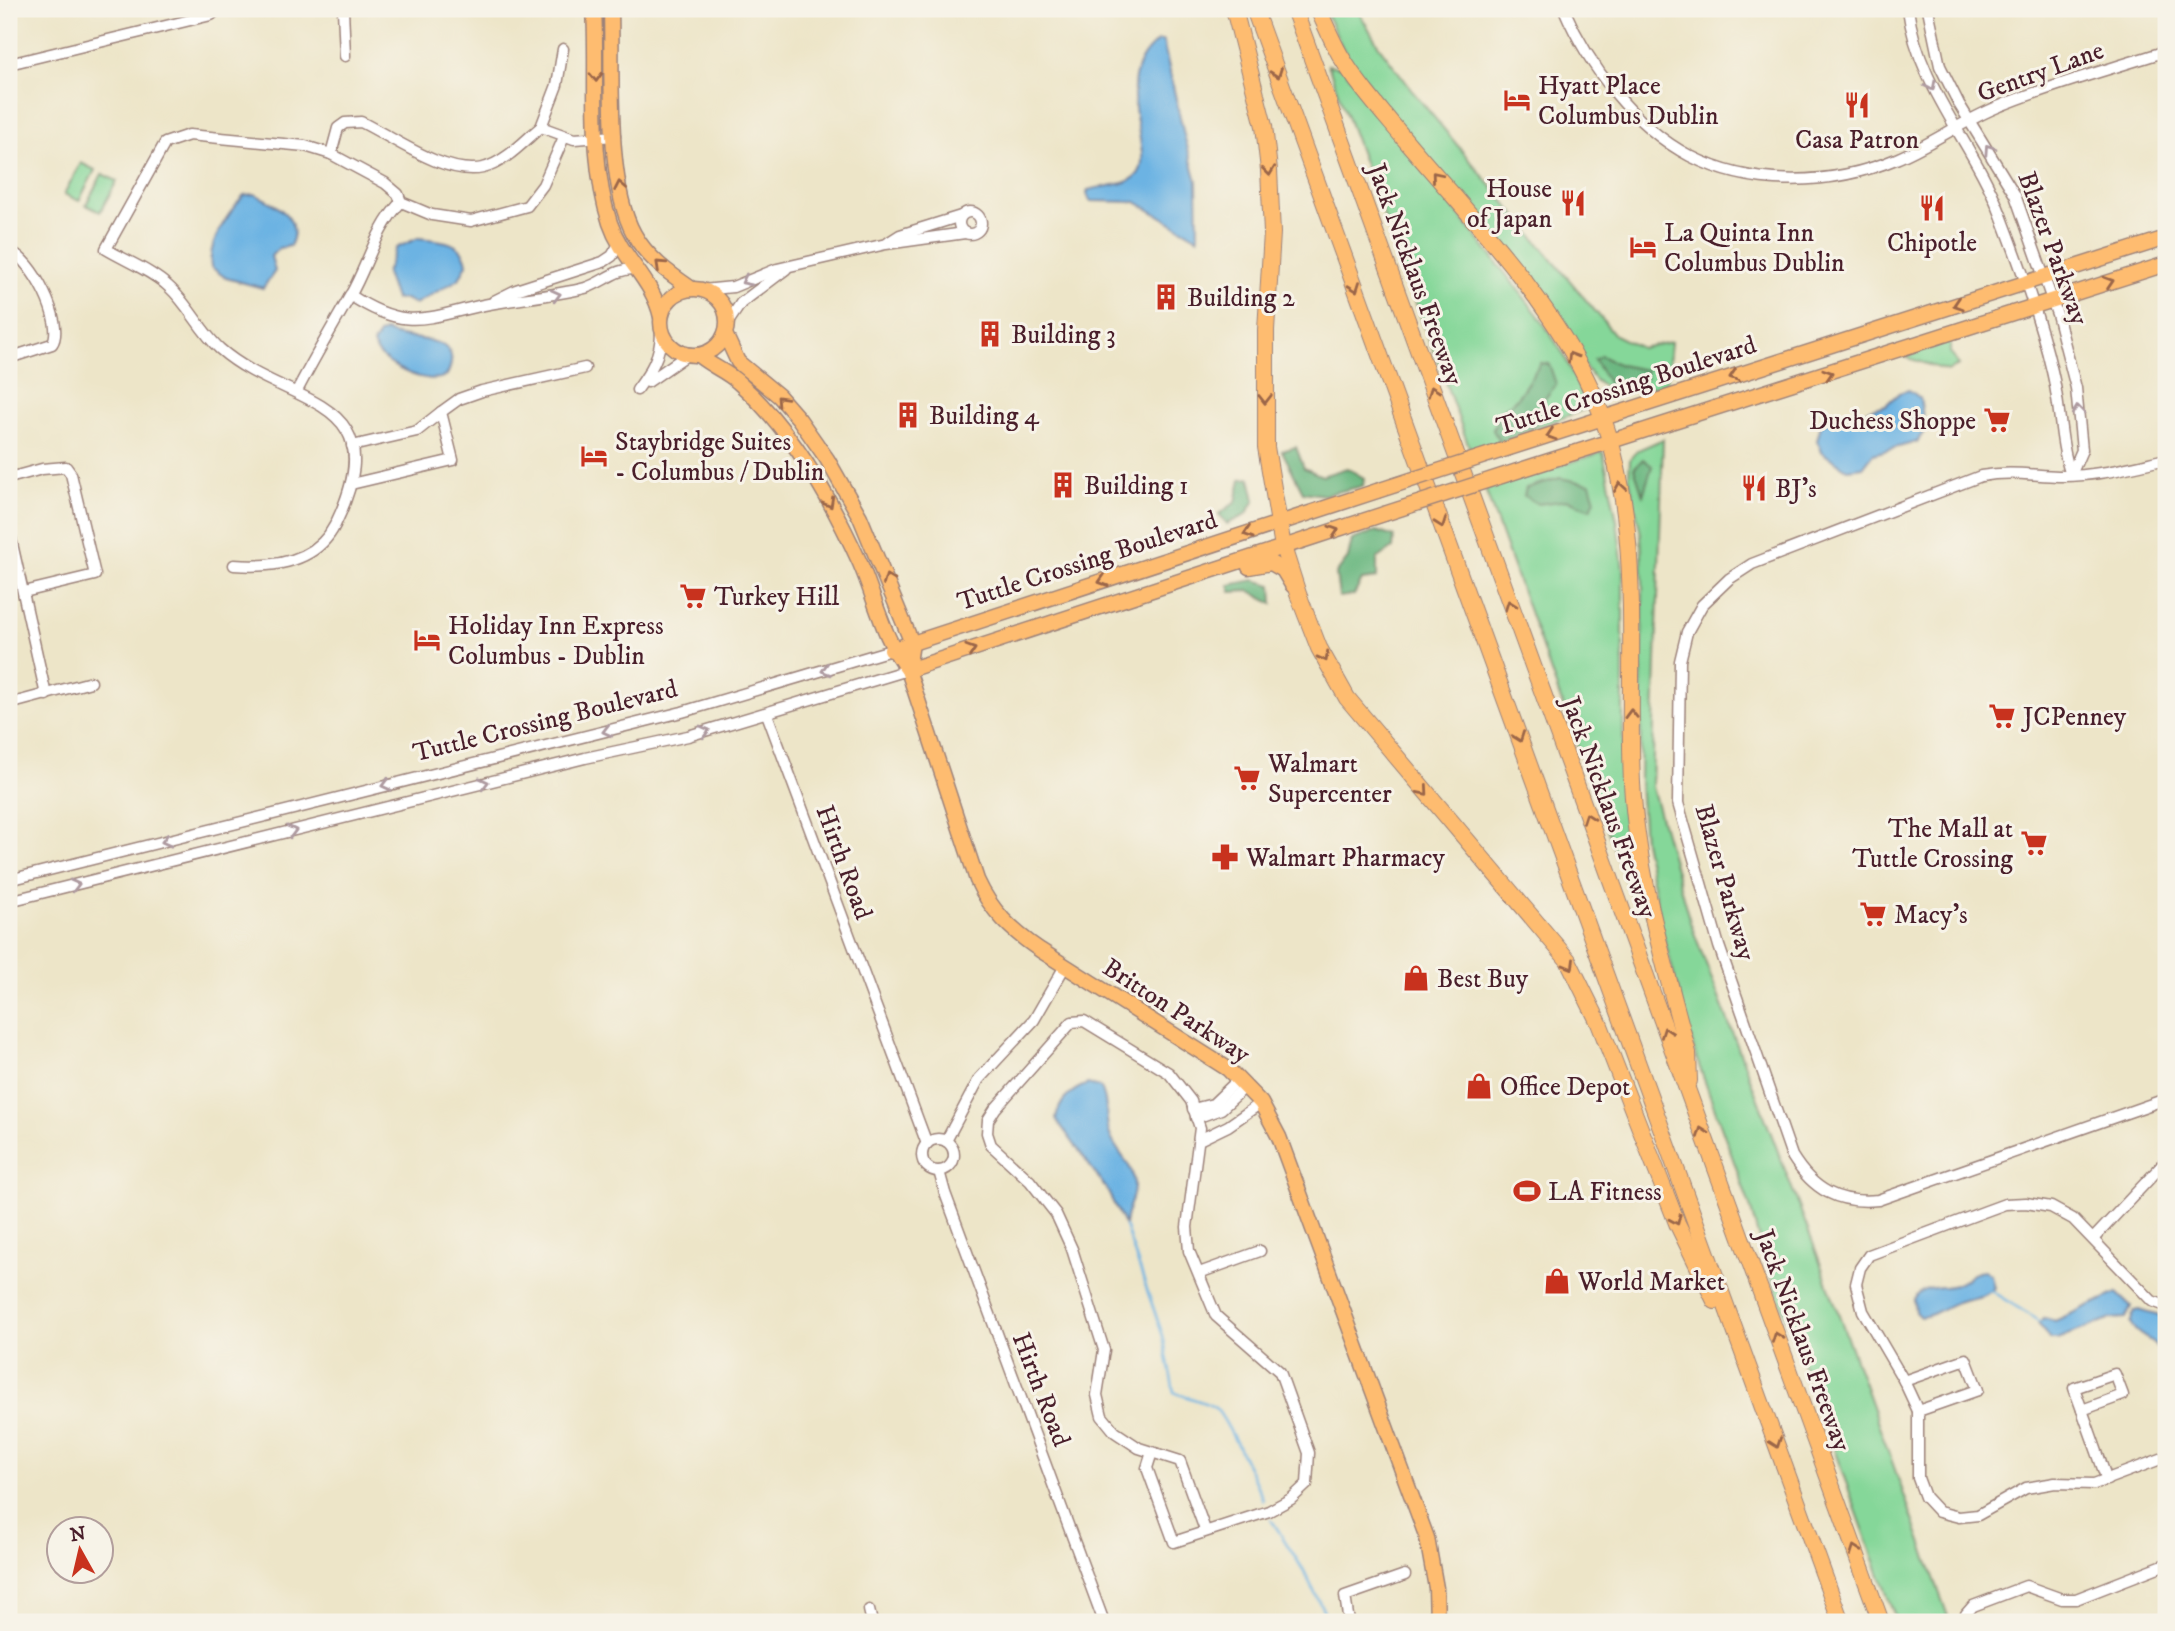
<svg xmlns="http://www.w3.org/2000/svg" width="2175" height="1631" font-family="'IM FELL DW Pica',serif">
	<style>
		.green { fill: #85d799; stroke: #687b62; stroke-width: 2 }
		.forest { fill: #6cb881; stroke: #5b6c56; stroke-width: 2 }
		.water { fill: #6cb3e3; stroke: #5b6987; stroke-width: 2 }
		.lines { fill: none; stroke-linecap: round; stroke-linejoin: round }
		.stream { stroke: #6cb3e3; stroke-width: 2.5 }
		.minor-casing { stroke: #9c827a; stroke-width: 13 }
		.major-casing { stroke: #9c827a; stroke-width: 17 }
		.highway-casing { stroke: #9c827a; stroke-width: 18 }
		.minor { stroke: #fff; stroke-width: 10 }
		.major { stroke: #febc70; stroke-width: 14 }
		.highway { stroke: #febc70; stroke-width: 16 }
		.major-bridge-casing { stroke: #9c827a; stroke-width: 17; stroke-linecap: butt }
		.major-bridge { stroke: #febc70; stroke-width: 14 }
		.oneway { stroke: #9b664a }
		.oneway2 { stroke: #ae9aa0 }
		.labels { text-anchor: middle; stroke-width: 6; stroke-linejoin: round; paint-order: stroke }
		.street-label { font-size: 26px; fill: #4a1f2b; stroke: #f7f3e8 }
		.poi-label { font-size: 26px; fill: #4a1f2b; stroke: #f7f3e8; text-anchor: start }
	</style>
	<rect width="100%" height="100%" fill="#f7f3e8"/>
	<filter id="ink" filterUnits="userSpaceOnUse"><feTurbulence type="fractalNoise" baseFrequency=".0143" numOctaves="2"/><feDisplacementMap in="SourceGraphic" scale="14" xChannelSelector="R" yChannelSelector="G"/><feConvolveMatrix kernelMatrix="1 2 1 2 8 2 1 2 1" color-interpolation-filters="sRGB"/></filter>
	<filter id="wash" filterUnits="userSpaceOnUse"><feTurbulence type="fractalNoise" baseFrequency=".00686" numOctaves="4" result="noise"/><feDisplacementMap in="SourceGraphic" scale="28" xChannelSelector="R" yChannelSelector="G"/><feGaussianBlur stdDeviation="1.57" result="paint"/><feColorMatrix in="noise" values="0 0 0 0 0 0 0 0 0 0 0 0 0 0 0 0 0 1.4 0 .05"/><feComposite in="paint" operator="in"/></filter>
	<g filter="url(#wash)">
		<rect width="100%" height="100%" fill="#ede5c8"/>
		<g class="green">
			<path d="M1324 9H1357L1379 46 1418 98 1615 335 1641 348 1671 342 1667 383C1641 390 1617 400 1595 380L1378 98 1342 47Z"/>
			<path d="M1328 65 1343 68 1538 315 1564 355 1588 408 1526 432 1543 418V401L1556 384 1541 363 1517 398 1500 413 1493 430 1501 443 1471 452Z"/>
			<path d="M81 163 95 170 79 201 64 194Z"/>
			<path d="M102 174 117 181 100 212 86 205Z"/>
			<path d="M1950 341V352L1959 366 1947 371 1905 357Z"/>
			<path d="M1663 439 1652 787 1690 922 1813 1243 1950 1622H1897L1763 1255 1750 1206 1696 1057 1663 934 1644 841 1640 782 1643 582 1641 534 1629 477 1630 459 1638 450Z"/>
			<path d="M1603 452 1617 521 1623 569V780L1639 890 1632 898 1485 489Z"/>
		</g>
		<g class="forest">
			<path d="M1601 356 1620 365 1646 370V379L1622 386 1609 384 1594 360Z"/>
			<path d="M1541 363 1549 364 1556 384 1543 401 1544 418 1526 432 1501 443 1493 430 1500 413 1517 398Z"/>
			<path d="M1296 447 1304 468 1322 476 1347 468 1364 478 1363 486 1324 495 1303 492 1282 451Z"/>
			<path d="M1643 459 1652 466 1643 495 1634 468Z"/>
			<path d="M1250 478 1255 500 1246 515 1227 524 1219 514 1236 502 1241 479Z"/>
			<path d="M1560 478 1590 484 1595 500 1590 509 1568 500 1538 504 1524 496 1526 488Z"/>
			<path d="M1376 531 1394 537 1393 548 1377 559V578L1362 580 1354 595 1339 597 1336 574 1348 558 1352 540Z"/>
			<path d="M1254 580 1272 585 1273 604 1250 591 1231 592 1229 585Z"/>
		</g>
		<g class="water">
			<path d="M1158 41H1163L1184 135 1197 181 1198 238 1136 202 1090 201 1087 194 1088 190C1102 186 1124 186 1135 177 1161 157 1104 81 1158 41Z"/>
			<path d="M254 194C275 203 304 220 290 246L279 248 271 256 275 271 263 288 226 278 211 267C207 242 229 213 244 195Z"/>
			<path d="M418 238C438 240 464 240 467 264L459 279 415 304 405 299H395L386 273 396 248Z"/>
			<path d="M386 331C402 344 469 330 447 375 428 388 379 364 373 344L379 334Z"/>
			<path d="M1909 390 1920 398 1925 430 1917 442 1873 454 1863 467 1847 469 1823 453 1817 441 1821 424 1836 419 1857 418 1867 410 1886 405 1899 393Z"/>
			<path d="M1088 1084 1101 1088C1109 1103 1104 1119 1110 1135 1116 1153 1134 1164 1134 1184 1135 1199 1125 1211 1125 1226L1106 1188 1056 1119C1059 1101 1071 1090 1088 1084Z"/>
			<path d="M1985 1271 1991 1275 1994 1288C1981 1300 1973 1296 1957 1302 1944 1306 1936 1316 1920 1317L1915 1312 1914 1300C1924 1283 1939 1290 1955 1285 1969 1280 1968 1272 1985 1271Z"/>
			<path d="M2117 1293 2131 1306 2126 1318 2109 1319 2058 1339H2049L2039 1324 2044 1318 2055 1321Z"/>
			<path d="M2139 1310 2166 1318V1368C2155 1331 2146 1346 2130 1324L2134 1311Z"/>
		</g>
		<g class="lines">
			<g class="stream">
				<path d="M1125 1226 1163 1336 1174 1392C1186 1398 1205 1401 1215 1408 1225 1416 1257 1485 1263 1500"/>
				<path d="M1991 1291 2041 1322"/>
				<path d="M1271 1519 1304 1571 1329 1622"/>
			</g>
		</g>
	</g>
	<g filter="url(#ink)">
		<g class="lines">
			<g class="minor-casing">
				<g id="minor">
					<path d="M343 9 345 56"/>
					<path d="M1564 9C1588 65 1634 127 1690 156 1752 188 1832 186 1896 159 1932 144 1964 120 2000 106 2053 84 2111 69 2166 51"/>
					<path d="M1908 9C1918 88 1974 143 2001 215 2020 265 2040 319 2052 371 2061 407 2059 441 2071 475"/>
					<path d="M1928 9 1940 66 1959 104 2015 195 2057 314 2076 388 2082 450 2071 475"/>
					<path d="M9 64 211 15 218 9"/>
					<path d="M541 127 557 85 563 49"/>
					<path d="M331 154 338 128 345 123 361 122C394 138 445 176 483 168 505 163 525 140 541 127L574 139 615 136"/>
					<circle cx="970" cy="223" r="11"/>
					<path d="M889 242 900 235 961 216"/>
					<path d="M9 251C31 257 66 324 52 344L9 358"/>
					<path d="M703 290 733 287 777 269 886 244 965 233"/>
					<path d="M350 295C409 334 428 316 489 304 521 298 553 296 585 288 602 283 616 268 635 269"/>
					<path d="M494 301 516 290 603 262 612 256 619 244"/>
					<path d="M727 324 741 303 786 269"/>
					<path d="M648 382 687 355"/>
					<path d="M637 390C651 371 661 355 661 332"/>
					<path d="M297 391C314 358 332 328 350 296 368 265 375 230 401 202"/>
					<path d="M352 446 417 431 441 412"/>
					<path d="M2166 459C2130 467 2095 477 2058 476 2031 475 2008 471 1981 476L1752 564 1729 579 1702 605 1687 632 1680 661 1678 803 1719 946 1792 1156C1813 1190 1838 1204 1878 1200L2166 1099"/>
					<path d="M9 478 42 469 66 467 71 474 95 575 24 592"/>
					<path d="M351 484 453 460 441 412 459 399 482 391 585 368"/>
					<path d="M9 530 46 695"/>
					<path d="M234 565C273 568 316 563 335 525 399 393 287 408 220 349 200 331 189 305 169 287 152 271 126 261 106 249L165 143 189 135 305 146 331 154 385 183 398 194 401 202 432 215 471 221 527 206 543 185 564 137"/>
					<path d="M9 704 91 682"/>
					<path d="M767 714 927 1144"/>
					<path d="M9 880 682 712 891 650"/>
					<path d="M9 901 585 758 688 736 908 670"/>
					<path d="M1193 1109 1213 1104 1239 1079"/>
					<path d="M1196 1118 1221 1109 1246 1086"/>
					<circle cx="938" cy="1155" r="16"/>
					<path d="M1199 1140 1228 1126 1261 1103"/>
					<path d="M946 1141 979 1079 1034 1020 1065 966"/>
					<path d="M939 1171 945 1193 1104 1622"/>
					<path d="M2093 1239 2166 1161"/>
					<path d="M1199 1273 1260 1251"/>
					<path d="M2166 1306 2152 1301 2073 1219 2051 1207 2026 1203 2005 1204 1986 1211 1869 1255 1860 1268 1856 1284 1863 1311 1904 1381 1918 1411V1478L1925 1497 1939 1512 1959 1517 1978 1515 2026 1488 2055 1483 2094 1484 2166 1457"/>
					<path d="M2115 1374 2123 1395 2082 1410 2074 1388Z"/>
					<path d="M1904 1381 1966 1359 1978 1390 1918 1411"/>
					<path d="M2082 1410 2107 1480"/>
					<path d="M1152 1452 1147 1468 1174 1542 1269 1511 1291 1499 1307 1484 1309 1453 1280 1372 1216 1316 1189 1251 1187 1227 1200 1128 1191 1101 1169 1073 1084 1021 1072 1022 995 1109 988 1120 987 1133 991 1145 1030 1181 1056 1214 1072 1249 1104 1350 1097 1395 1102 1416 1115 1432 1139 1448 1180 1461 1205 1530"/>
					<path d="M869 1610 872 1622"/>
					<path d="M1349 1622 1345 1596 1405 1575"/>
					<path d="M1966 1622V1614L1973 1606 2026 1586 2062 1599H2076L2166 1564"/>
				</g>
			</g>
			<g class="major-casing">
				<g id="major">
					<path d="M594 9C598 78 588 156 610 223 623 261 652 278 661 317"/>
					<path d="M611 9C613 69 605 182 634 234 647 258 670 274 692 289"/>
					<circle cx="694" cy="322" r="33"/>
					<path d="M725 334 738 362 779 396 799 419 827 459 860 517 912 643 908 670"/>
					<path d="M698 355C711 366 726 371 738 382 792 429 831 499 860 563 876 600 883 639 908 670L977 880C991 911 1012 931 1040 950L1228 1069 1261 1103 1279 1137 1427 1538 1436 1588 1437 1622"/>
					<path d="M1500 451 2166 238"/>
					<path d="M1508 474 2166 264"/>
					<path d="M1249 567 1271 563 1283 570 1292 585"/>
					<path d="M891 650 1377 491"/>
					<path d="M908 670 1384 514"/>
				</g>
			</g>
			<g class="highway-casing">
				<g id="highway">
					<path d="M1234 9 1264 126 1269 170 1272 233 1266 330V447L1283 547 1298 594 1319 648 1347 698 1568 960 1599 1023 1677 1223 1715 1301"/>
					<path d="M1254 9 1841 1622"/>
					<path d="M1294 9 1881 1622"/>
					<path d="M1318 9C1325 24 1332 41 1340 55 1359 87 1384 114 1407 142 1472 219 1550 298 1592 391 1647 513 1626 653 1632 783 1637 876 1665 964 1688 1053L1689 1081"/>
				</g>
			</g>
			<use href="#minor" class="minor"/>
			<use href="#major" class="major"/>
			<use href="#highway" class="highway"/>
			<g class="major-bridge-casing">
				<g id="major-bridge">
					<path d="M1377 491 1500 451"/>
					<path d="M1384 514 1508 474"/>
				</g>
			</g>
			<use href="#major-bridge" class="major-bridge"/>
		</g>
		<defs><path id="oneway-chevron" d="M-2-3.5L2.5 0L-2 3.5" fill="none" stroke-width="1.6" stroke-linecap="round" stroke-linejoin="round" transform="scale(1.75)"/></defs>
		<g class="oneway">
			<use href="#oneway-chevron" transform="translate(1277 73) rotate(70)"/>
			<use href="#oneway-chevron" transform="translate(596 77) rotate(88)"/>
			<use href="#oneway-chevron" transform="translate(1269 171) rotate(83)"/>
			<use href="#oneway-chevron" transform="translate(1436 176) rotate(-130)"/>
			<use href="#oneway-chevron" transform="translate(620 186) rotate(-101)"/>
			<use href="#oneway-chevron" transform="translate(660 265) rotate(-137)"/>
			<use href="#oneway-chevron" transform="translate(2109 282) rotate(-18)"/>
			<use href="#oneway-chevron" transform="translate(1355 287) rotate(70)"/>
			<use href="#oneway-chevron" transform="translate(1958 304) rotate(162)"/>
			<use href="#oneway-chevron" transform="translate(1572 357) rotate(-121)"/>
			<use href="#oneway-chevron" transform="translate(1828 374) rotate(-18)"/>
			<use href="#oneway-chevron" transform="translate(1734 376) rotate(162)"/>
			<use href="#oneway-chevron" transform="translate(1433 391) rotate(-110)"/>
			<use href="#oneway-chevron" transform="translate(1265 399) rotate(90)"/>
			<use href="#oneway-chevron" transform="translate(781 400) rotate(-133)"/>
			<use href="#oneway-chevron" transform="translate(1551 435) rotate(162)"/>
			<use href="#oneway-chevron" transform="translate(1620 487) rotate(-99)"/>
			<use href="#oneway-chevron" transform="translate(829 503) rotate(61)"/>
			<use href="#oneway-chevron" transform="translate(1441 523) rotate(70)"/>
			<use href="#oneway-chevron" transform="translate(1334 531) rotate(-18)"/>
			<use href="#oneway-chevron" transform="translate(1248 533) rotate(162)"/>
			<use href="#oneway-chevron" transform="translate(888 579) rotate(-111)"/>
			<use href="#oneway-chevron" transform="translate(1103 581) rotate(162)"/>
			<use href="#oneway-chevron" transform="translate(1510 605) rotate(-110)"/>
			<use href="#oneway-chevron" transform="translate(971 650) rotate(-18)"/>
			<use href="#oneway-chevron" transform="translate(1324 657) rotate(61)"/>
			<use href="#oneway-chevron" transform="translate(1631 714) rotate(-91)"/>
			<use href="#oneway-chevron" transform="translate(1519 737) rotate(70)"/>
			<use href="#oneway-chevron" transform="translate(1424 791) rotate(49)"/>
			<use href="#oneway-chevron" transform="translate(1588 818) rotate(-110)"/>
			<use href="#oneway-chevron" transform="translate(1570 965) rotate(60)"/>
			<use href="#oneway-chevron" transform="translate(1666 1032) rotate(-110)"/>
			<use href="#oneway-chevron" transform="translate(1702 1132) rotate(-110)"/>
			<use href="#oneway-chevron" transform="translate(1676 1220) rotate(66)"/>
			<use href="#oneway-chevron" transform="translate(1777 1337) rotate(-110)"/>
			<use href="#oneway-chevron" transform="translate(1776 1443) rotate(70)"/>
			<use href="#oneway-chevron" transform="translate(1855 1550) rotate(-110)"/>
		</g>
		<g class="oneway2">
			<use href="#oneway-chevron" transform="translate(1931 86) rotate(64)"/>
			<use href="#oneway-chevron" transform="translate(1989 149) rotate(-124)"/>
			<use href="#oneway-chevron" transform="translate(746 281) rotate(154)"/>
			<use href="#oneway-chevron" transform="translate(556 295) rotate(-14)"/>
			<use href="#oneway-chevron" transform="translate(2078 410) rotate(-96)"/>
			<use href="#oneway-chevron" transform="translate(826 670) rotate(163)"/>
			<use href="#oneway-chevron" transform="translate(607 731) rotate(166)"/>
			<use href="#oneway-chevron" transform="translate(705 731) rotate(-15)"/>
			<use href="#oneway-chevron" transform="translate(484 783) rotate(-14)"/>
			<use href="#oneway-chevron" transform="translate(386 785) rotate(166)"/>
			<use href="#oneway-chevron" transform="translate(292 831) rotate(-14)"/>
			<use href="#oneway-chevron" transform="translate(166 841) rotate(166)"/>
			<use href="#oneway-chevron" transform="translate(75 885) rotate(-14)"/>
		</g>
	</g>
	<defs>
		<g id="hotel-bare" transform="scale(2.1)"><path d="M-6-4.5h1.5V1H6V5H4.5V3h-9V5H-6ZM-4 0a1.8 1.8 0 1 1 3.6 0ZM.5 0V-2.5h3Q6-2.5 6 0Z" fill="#c8321e" stroke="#f7f3e8" stroke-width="2.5" paint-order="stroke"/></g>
		<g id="restaurant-bare" transform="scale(2.1)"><path d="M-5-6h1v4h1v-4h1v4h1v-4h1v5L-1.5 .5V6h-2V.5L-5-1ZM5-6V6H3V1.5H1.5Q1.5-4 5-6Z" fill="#c8321e" stroke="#f7f3e8" stroke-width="2.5" paint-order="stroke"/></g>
		<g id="building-bare" transform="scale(2.1)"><path d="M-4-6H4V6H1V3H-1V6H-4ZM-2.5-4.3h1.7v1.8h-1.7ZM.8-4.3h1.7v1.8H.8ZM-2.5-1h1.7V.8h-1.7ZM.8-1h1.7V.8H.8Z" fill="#c8321e" stroke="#f7f3e8" stroke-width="2.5" paint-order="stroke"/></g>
		<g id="supermarket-bare" transform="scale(2.1)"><path d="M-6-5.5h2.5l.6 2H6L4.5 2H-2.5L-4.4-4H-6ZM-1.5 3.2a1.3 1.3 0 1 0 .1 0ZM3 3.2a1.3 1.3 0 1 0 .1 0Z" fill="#c8321e" stroke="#f7f3e8" stroke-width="2.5" paint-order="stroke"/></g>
		<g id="pharmacy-bare" transform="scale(2.1)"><path d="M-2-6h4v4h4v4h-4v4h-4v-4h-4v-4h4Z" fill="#c8321e" stroke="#f7f3e8" stroke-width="2.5" paint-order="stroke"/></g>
		<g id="shop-bare" transform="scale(2.1)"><path d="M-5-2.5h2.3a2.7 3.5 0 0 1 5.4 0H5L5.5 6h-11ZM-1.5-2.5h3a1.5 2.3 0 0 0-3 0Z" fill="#c8321e" stroke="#f7f3e8" stroke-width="2.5" paint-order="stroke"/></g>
		<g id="stadium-bare" transform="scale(2.1)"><path d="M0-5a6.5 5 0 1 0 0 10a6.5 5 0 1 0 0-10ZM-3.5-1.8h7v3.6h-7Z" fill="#c8321e" stroke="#f7f3e8" stroke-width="2.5" paint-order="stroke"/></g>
	</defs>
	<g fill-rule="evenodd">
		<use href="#hotel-bare" x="1517" y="100"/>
		<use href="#restaurant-bare" x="1857" y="105"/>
		<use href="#restaurant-bare" x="1573" y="203"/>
		<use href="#restaurant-bare" x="1932" y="208"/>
		<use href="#hotel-bare" x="1643" y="247"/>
		<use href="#building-bare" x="1166" y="297"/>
		<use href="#building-bare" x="990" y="334"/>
		<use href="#building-bare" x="908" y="415"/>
		<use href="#supermarket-bare" x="1997" y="420"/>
		<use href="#hotel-bare" x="594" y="456"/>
		<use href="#building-bare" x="1063" y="485"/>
		<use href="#restaurant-bare" x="1754" y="488"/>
		<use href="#supermarket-bare" x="693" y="596"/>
		<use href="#hotel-bare" x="427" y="640"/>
		<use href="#supermarket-bare" x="2002" y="716"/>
		<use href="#supermarket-bare" x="1247" y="778"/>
		<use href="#supermarket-bare" x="2034" y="843"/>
		<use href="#pharmacy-bare" x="1225" y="857"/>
		<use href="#supermarket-bare" x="1873" y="914"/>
		<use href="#shop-bare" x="1416" y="978"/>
		<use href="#shop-bare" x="1479" y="1086"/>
		<use href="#stadium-bare" x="1527" y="1191"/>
		<use href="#shop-bare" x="1557" y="1281"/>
	</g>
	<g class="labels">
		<g class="street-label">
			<text transform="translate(2040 71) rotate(-20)" y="9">Gentry Lane</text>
			<text transform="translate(2054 248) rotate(70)" y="9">Blazer Parkway</text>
			<text transform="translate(1416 274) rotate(70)" y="9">Jack Nicklaus Freeway</text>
			<text transform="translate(1626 385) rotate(-18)" y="9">Tuttle Crossing Boulevard</text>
			<text transform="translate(1087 560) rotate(-18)" y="9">Tuttle Crossing Boulevard</text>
			<text transform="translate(545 720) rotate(-14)" y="9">Tuttle Crossing Boulevard</text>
			<text transform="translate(1610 807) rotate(70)" y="9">Jack Nicklaus Freeway</text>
			<text transform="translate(845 862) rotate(70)" y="9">Hirth Road</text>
			<text transform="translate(1726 882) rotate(74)" y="9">Blazer Parkway</text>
			<text transform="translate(1177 1010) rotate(33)" y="9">Britton Parkway</text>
			<text transform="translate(1804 1340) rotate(70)" y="9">Jack Nicklaus Freeway</text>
			<text transform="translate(1042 1389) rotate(69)" y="9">Hirth Road</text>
		</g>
		<g class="poi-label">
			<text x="1538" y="94">Hyatt Place<tspan x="1538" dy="30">Columbus Dublin</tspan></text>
			<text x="1857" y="148" text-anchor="middle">Casa Patron</text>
			<text x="1552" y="197" text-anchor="end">House<tspan x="1552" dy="30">of Japan</tspan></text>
			<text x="1664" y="241">La Quinta Inn<tspan x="1664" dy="30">Columbus Dublin</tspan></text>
			<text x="1932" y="251" text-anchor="middle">Chipotle</text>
			<text x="1187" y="306">Building 2</text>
			<text x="1011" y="343">Building 3</text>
			<text x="929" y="424">Building 4</text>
			<text x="1976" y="429" text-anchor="end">Duchess Shoppe</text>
			<text x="615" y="450">Staybridge Suites<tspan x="615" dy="30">- Columbus / Dublin</tspan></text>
			<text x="1084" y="494">Building 1</text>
			<text x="1775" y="497">BJ's</text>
			<text x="714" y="605">Turkey Hill</text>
			<text x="448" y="634">Holiday Inn Express<tspan x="448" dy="30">Columbus - Dublin</tspan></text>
			<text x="2023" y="725">JCPenney</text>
			<text x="1268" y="772">Walmart<tspan x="1268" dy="30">Supercenter</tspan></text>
			<text x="2013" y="837" text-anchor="end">The Mall at<tspan x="2013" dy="30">Tuttle Crossing</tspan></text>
			<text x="1246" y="866">Walmart Pharmacy</text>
			<text x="1894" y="923">Macy's</text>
			<text x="1437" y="987">Best Buy</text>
			<text x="1500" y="1095">Office Depot</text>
			<text x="1548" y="1200">LA Fitness</text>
			<text x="1578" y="1290">World Market</text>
		</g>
	</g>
	<rect width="2175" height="1631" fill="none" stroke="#f7f3e8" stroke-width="35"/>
	<g transform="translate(80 1550) rotate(352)"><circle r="33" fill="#f7f3e8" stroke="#b29e9c" stroke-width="2"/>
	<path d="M0-5L12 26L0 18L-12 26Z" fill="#c8321e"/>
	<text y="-10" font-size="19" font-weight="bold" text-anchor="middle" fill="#4a1f2b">N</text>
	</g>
</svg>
